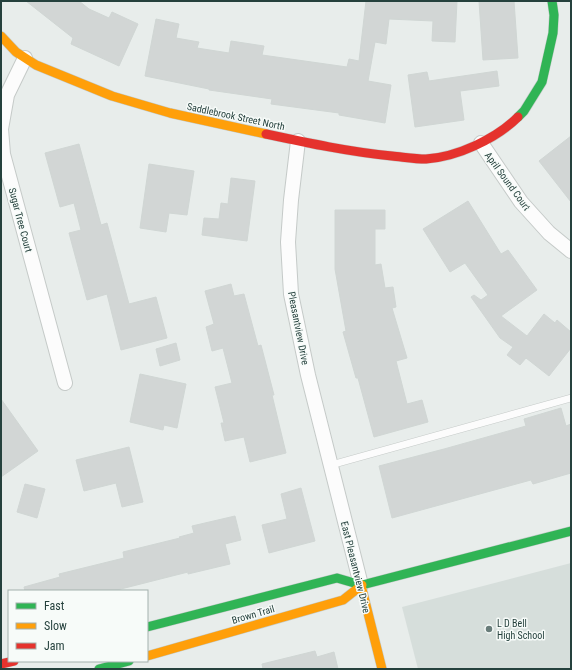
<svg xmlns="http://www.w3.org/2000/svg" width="572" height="670" font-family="'Roboto Condensed',sans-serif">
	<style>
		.built { fill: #d6dedb }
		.building { fill: #d2d6d5; stroke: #d0d6d4 }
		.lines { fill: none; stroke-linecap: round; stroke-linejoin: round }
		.lane-casing { stroke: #c5cac8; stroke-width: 8 }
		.street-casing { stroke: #c5cac8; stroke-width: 16 }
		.fast-casing { stroke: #c3cac8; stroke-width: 10 }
		.slow-casing { stroke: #c3cac8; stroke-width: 10 }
		.jam-casing { stroke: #c3cac8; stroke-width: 10 }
		.lane { stroke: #fcfcfc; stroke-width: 7 }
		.street { stroke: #fcfcfc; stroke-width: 14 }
		.fast { stroke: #30b455; stroke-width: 9 }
		.slow { stroke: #ff9f0a; stroke-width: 9 }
		.jam { stroke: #e5322d; stroke-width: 9 }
		.poi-dot { fill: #697d7a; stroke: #f7fbf9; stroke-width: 1.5 }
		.labels { text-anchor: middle; stroke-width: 3; stroke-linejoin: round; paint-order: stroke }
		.street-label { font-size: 10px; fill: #25413d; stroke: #f7fbf9 }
		.poi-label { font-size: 10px; fill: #25413d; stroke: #f7fbf9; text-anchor: start }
	</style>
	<rect width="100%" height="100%" fill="#e8edeb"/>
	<path class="built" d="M571 563V669H418L402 607Z"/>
	<g class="building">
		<path d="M26 1H79L89 9 109 18 112 12 138 24 119 66 71 44 73 38Z"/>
		<path d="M366 1H457L455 42 432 41 433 21 389 19 386 44 375 42 368 81 391 85 385 123 339 115V113L271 104 272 99 209 90V89L145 76 156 19 179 24 176 38 199 42 197 48 229 53 231 41 264 46 262 55 347 67 349 59 359 61Z"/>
		<path d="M479 1H514L518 58 483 60Z"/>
		<path d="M497 71 499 86 460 91 464 120 415 127 408 75 427 72 429 81Z"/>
		<path d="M571 136V202L539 161Z"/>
		<path d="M79 144 101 225 107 223 129 304 156 297 167 338 121 350 107 294 87 300 69 233 81 230 74 203 60 207 45 153Z"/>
		<path d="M149 164 194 171 187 215 169 213 166 232 140 228Z"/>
		<path d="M231 178 255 181 247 241 202 235 204 218 219 219 221 203 228 204Z"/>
		<path d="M468 201 501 254 508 250 537 290 501 316 527 336 544 314 555 323 557 320 571 332V348L549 376 526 358 520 365 507 355 513 347 500 338 471 297 474 295 481 300 488 295 465 263 450 272 423 229Z"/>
		<path d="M335 210H385V229H375V265L381 264 385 288 393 287 396 307 392 308 407 358 396 361 407 404 422 400 428 422 374 437 358 378H356L343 332 346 331 335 269Z"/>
		<path d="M231 284 234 296 244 294 258 346 261 345 274 395H272L286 453 250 462 244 437 225 441 221 423H224L215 387 232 383 223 348 212 351 206 327 214 324 205 291Z"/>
		<path d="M176 343 180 360 160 366 156 349Z"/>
		<path d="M140 374 186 384 177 428 164 425 163 430 130 422Z"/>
		<path d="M1 399 38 451 1 477Z"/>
		<path d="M561 408 566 426 571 424V473L533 484 531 480 392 518 379 466 444 449 526 426 524 419Z"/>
		<path d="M129 447 143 502 122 507 116 483 84 491 76 460Z"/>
		<path d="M25 484 45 489 37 518 17 512Z"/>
		<path d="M301 488 315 541 269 553 262 525 287 519 281 494Z"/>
		<path d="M235 516 241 540 225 544 230 564 188 574V572L113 591H25L24 587 60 577 59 574 124 558 123 552 180 538 179 537 194 533 192 526Z"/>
		<path d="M315 651 317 657 334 652 338 669H263L262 664Z"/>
	</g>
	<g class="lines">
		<g class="lane-casing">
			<path id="lane" d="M331 465 571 398"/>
		</g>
		<g class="street-casing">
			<g id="street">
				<path d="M25 58 7 95 1 129 3 154 65 383"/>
				<path d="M298 141 291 200 288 242 291 294 308 375 361 585"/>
				<path d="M481 143 521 202 549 233 571 251"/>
			</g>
		</g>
		<g class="fast-casing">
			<g id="fast">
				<path d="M518 117 524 111 542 82 553 33 554 15 552 1"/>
				<path d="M362 585 571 531"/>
				<path d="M147 627 337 578 361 585"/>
				<path d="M99 669 129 661"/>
			</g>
		</g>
		<g class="slow-casing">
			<g id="slow">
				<path d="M1 36 16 52 36 65 112 96 170 113 266 134"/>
				<path d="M361 585 382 669"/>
				<path d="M147 656 343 600 362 585"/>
			</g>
		</g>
		<g class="jam-casing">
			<g id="jam">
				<path d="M266 134C308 143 350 152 392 156 403 157 415 159 426 159 457 157 496 139 518 117"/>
				<path d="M1 664 14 661"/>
			</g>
		</g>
		<use href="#lane" class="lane"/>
		<use href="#street" class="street"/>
		<use href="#fast" class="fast"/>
		<use href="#slow" class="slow"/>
		<use href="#jam" class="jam"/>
	</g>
	<circle class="poi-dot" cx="489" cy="629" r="4"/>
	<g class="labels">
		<g class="street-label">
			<text transform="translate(236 116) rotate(12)" y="4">Saddlebrook Street North</text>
			<text transform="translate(508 181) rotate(54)" y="4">April Sound Court</text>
			<text transform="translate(21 220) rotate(75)" y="4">Sugar Tree Court</text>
			<text transform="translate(299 328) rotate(79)" y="4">Pleasantview Drive</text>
			<text transform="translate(356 567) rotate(76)" y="4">East Pleasantview Drive</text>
			<text transform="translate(253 614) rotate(-16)" y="4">Brown Trail</text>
		</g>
		<g class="poi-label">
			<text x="497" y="627">L D Bell<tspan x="497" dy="12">High School</tspan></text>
		</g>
	</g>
	<rect width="572" height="670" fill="none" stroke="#25413d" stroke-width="4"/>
	<rect x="8" y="590" width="140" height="72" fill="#f7fbf9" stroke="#a3b1ae"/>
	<rect x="16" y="603" width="20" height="6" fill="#30b455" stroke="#a3b1ae"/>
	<text x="44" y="610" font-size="12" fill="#25413d">Fast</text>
	<rect x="16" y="623" width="20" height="6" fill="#ff9f0a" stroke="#a3b1ae"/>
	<text x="44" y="630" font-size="12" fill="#25413d">Slow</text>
	<rect x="16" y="643" width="20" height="6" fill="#e5322d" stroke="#a3b1ae"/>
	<text x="44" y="650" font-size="12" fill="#25413d">Jam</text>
</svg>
